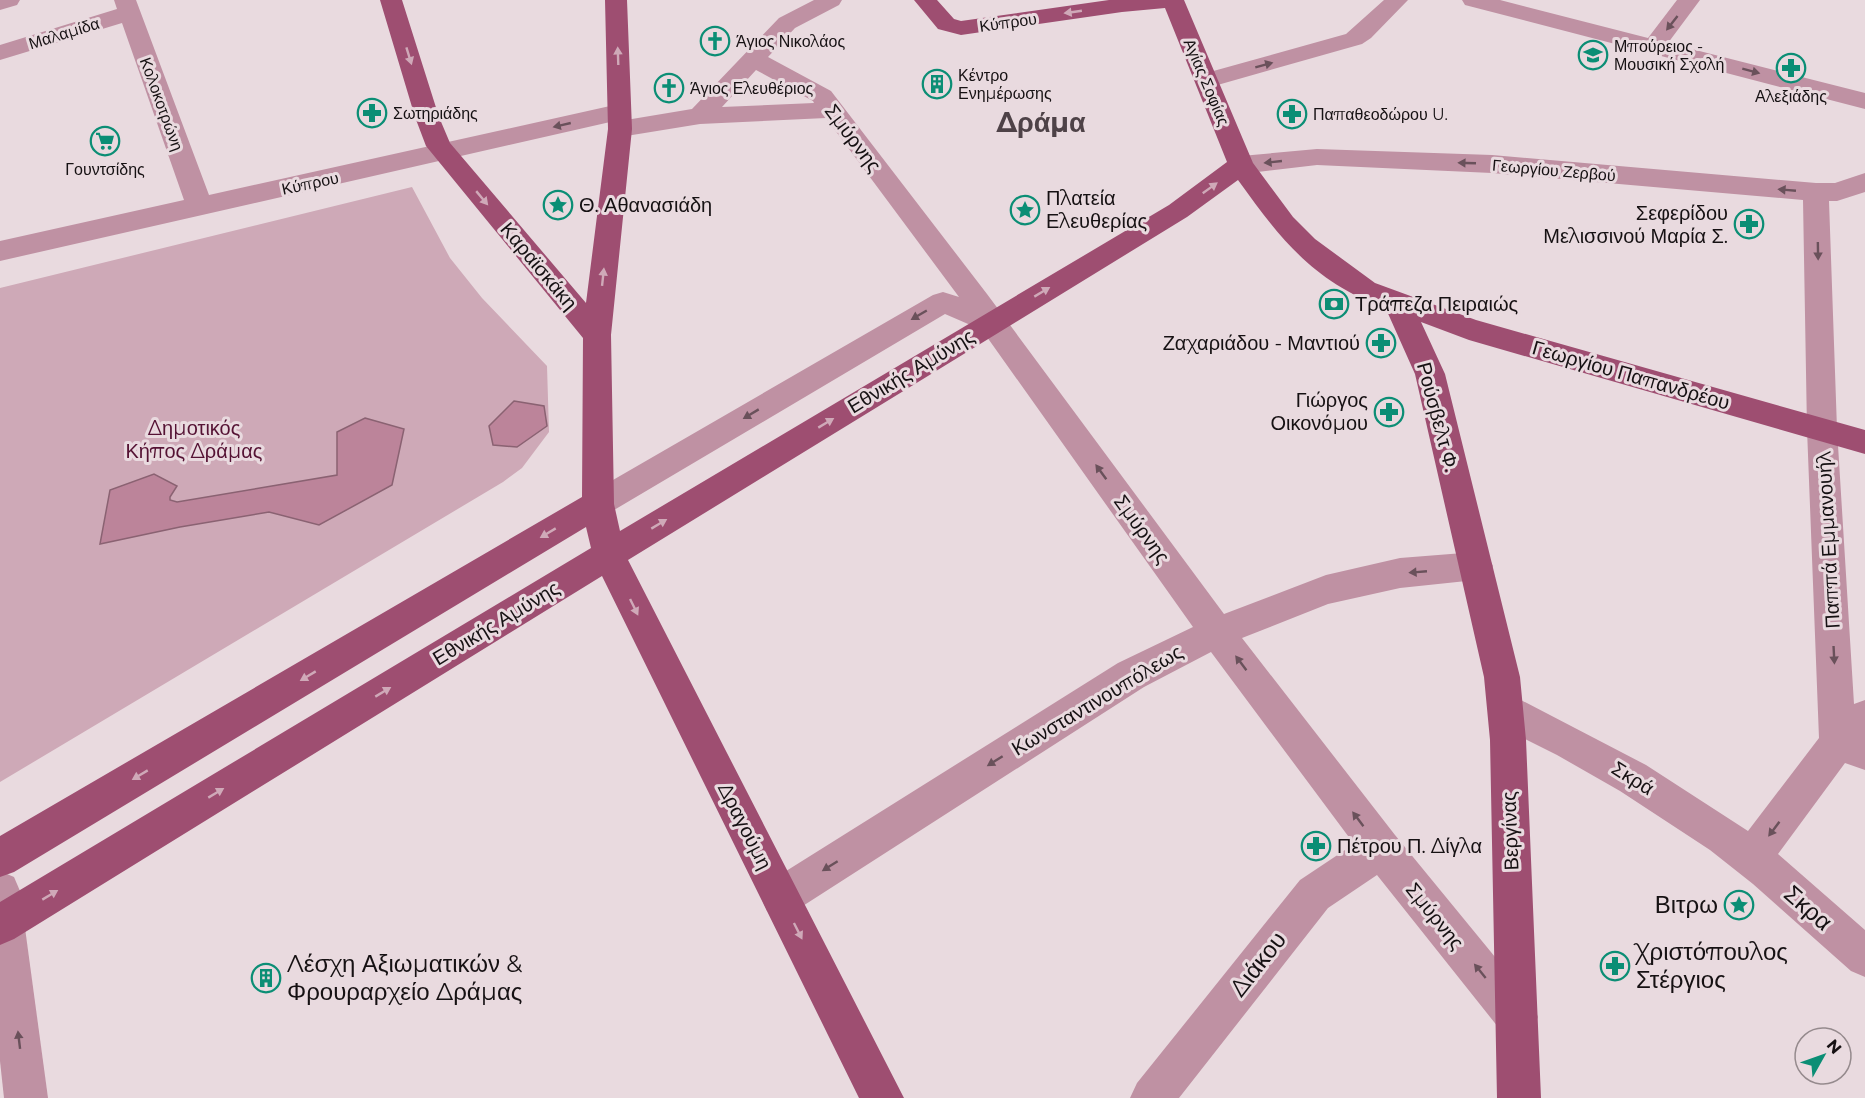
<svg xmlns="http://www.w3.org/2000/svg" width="1865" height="1098" font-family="Montserrat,sans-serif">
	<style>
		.green { fill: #cea9b7 }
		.water { fill: #bc849a; stroke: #8a6272; stroke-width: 1.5 }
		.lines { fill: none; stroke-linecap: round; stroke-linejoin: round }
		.minor { fill: #bf91a3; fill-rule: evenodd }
		.major { fill: #9e4e71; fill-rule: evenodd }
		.oneway { fill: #cfa9b8 }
		.oneway2 { fill: #6a515b }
		.labels { text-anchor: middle; stroke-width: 6; stroke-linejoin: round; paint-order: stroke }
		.far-street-label { font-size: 16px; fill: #161113; stroke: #e9dadf }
		.far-poi-label { font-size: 16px; fill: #161113; stroke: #e9dadf; text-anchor: start }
		.street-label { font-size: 20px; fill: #161113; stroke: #e9dadf }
		.poi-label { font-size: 20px; fill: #161113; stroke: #e9dadf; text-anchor: start }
		.park-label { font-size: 20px; fill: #551234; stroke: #e9dadf }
		.near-poi-label { font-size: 24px; fill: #161113; stroke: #e9dadf; text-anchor: start }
		.near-street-label { font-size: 24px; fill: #161113; stroke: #e9dadf }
		.far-town-label { font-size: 27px; font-weight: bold; fill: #4e4247; stroke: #e9dadf }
	</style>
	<rect width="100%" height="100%" fill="#e9dadf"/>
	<path class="green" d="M412 187 450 258 482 298 547 366 549 432 522 468 503 482 0 782V288Z"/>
	<g class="water">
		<path d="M514 401 544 406 547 426 517 447 493 445 489 426Z"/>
		<path d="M365 418 404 429 392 485 319 525 269 512 180 527 100 544 110 490 154 474 177 486 170 497V500L177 502 337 475V432Z"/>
	</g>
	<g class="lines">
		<g class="minor">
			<path d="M0 0H20L17 5 0 10Z"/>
			<path d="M114 0H136L209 195 619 104 628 106 631 112 628 118 619 120 0 261V241L184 200 122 23 0 60V45L117 9Z"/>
			<path d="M814 0H842L839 5 795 28 768 57 831 91 987 294 1224 614 1326 575 1400 558 1476 552 1488 556 1493 566 1488 576 1476 580 1400 588 1328 604 1242 638 1395 835 1532 1002 1538 1017 1532 1032 1517 1038 1502 1032 1377 875 1328 908 1179 1098H1130L1137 1083 1300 880 1354 844 1211 652 1144 687 795 911 781 917 767 911 761 897 767 883 1118 663 1193 627 982 330 945 314 609 513 598 517 587 513 582 504 587 495 933 295 943 292 959 297 826 118 700 124 620 137 611 135 608 129 611 123 620 121 692 109 779 18ZM756 70 813 101 814 103 722 107Z"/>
			<path d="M1384 0H1408L1371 38 1362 44 1207 88 1199 85 1195 80 1199 75 1346 34Z"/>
			<path d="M1462 0H1500L1648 38 1677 0H1700L1668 43 1865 93V109L1465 5Z"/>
			<path d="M1317 149 1492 155 1816 183H1835L1865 173V192L1837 201H1829L1837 429 1854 704 1865 700V770L1845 763 1778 854 1865 930V977L1851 971 1753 884 1710 850 1620 791 1557 755 1493 723 1488 711 1493 699 1506 694 1519 699 1646 765 1748 831 1819 738 1807 429 1803 200 1492 173 1317 165 1241 174 1232 171 1228 165 1232 159 1241 156Z"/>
			<path d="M0 871 14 877 20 891 48 1098H4L0 1061Z"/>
		</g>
		<path class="major" d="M380 0H402L439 117 450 143 586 303 608 129 605 0H627L632 129 611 335 614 504 620 531 1169 205 1227 162 1165 8 1122 12 961 35 938 29 914 0H937L954 19 961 21 1109 0H1184L1253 163 1293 217 1315 239 1375 283 1476 320 1865 430V454L1469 340 1421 322 1445 374 1520 677 1526 740 1541 1098H1497L1490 740 1484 677 1415 374 1386 309C1313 281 1282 241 1238 180L1187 217 628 560 904 1098H859L602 576 14 939 0 945V902L591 548 586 527 14 872 0 877V836L582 497 583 338 426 146 415 117Z"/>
	</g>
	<defs><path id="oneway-solid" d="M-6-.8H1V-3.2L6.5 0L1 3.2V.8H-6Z" transform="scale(1.5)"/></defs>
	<g class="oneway">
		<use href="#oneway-solid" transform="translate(1073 12) rotate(172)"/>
		<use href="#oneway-solid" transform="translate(409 56) rotate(73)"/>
		<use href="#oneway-solid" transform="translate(618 56) rotate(-92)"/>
		<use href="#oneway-solid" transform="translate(1210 188) rotate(-36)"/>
		<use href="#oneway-solid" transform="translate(482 198) rotate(50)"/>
		<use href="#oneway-solid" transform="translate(603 277) rotate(-84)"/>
		<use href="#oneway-solid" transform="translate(1042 292) rotate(-31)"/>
		<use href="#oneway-solid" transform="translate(826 423) rotate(-31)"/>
		<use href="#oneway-solid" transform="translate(659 524) rotate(-31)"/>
		<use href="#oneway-solid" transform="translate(548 533) rotate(149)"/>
		<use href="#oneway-solid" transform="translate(634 607) rotate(64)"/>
		<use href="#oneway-solid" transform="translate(308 676) rotate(149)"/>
		<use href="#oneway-solid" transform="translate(383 692) rotate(-31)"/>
		<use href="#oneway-solid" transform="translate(140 775) rotate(149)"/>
		<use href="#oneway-solid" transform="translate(216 793) rotate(-31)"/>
		<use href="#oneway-solid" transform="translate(50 895) rotate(-31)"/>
		<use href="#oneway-solid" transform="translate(798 931) rotate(63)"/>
	</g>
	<g class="oneway2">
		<use href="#oneway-solid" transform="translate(1672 23) rotate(128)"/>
		<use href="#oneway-solid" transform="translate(1264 65) rotate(-15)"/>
		<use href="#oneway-solid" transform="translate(1751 71) rotate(15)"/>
		<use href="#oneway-solid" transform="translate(562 125) rotate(167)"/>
		<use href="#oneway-solid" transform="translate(1273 162) rotate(174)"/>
		<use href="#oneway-solid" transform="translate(1467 163) rotate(-178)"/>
		<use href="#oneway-solid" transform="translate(1787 190) rotate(-175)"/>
		<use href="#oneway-solid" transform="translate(1818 251) rotate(89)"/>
		<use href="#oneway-solid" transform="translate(919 315) rotate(150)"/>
		<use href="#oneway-solid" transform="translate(751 414) rotate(149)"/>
		<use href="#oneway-solid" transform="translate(1101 472) rotate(-126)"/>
		<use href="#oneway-solid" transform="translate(1418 572) rotate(175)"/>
		<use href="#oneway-solid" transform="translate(1834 655) rotate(87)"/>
		<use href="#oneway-solid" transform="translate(1241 663) rotate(-127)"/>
		<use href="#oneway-solid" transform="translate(995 761) rotate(148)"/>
		<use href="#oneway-solid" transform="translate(1358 819) rotate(-127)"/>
		<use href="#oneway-solid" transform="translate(1774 829) rotate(127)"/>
		<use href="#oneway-solid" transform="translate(830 866) rotate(148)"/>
		<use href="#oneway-solid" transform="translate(1480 971) rotate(-129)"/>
		<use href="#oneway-solid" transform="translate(19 1040) rotate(-97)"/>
	</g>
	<defs>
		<g id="church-ring" transform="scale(1.5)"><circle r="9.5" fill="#e9dadf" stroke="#0b8e75" stroke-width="1.5"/><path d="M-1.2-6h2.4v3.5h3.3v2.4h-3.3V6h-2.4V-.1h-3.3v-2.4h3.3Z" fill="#0b8e75"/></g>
		<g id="school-ring" transform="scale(1.5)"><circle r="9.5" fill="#e9dadf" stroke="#0b8e75" stroke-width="1.5"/><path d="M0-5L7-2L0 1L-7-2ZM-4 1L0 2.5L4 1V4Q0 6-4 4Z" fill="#0b8e75"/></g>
		<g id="pharmacy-ring" transform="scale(1.5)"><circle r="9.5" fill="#e9dadf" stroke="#0b8e75" stroke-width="1.5"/><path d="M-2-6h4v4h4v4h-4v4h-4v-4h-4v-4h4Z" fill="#0b8e75"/></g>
		<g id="building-ring" transform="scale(1.5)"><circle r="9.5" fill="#e9dadf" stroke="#0b8e75" stroke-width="1.5"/><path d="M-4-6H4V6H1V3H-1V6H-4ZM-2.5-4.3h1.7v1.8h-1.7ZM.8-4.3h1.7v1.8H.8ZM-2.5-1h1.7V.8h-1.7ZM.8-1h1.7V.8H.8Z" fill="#0b8e75"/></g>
		<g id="supermarket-ring" transform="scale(1.5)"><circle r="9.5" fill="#e9dadf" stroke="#0b8e75" stroke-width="1.5"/><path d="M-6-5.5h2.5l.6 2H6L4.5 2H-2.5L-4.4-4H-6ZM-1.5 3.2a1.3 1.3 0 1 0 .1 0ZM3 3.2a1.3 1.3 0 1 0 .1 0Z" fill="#0b8e75"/></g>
		<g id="sight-ring" transform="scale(1.5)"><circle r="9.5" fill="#e9dadf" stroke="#0b8e75" stroke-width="1.5"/><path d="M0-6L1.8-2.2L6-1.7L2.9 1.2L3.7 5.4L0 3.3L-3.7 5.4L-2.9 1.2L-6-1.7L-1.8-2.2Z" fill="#0b8e75"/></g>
		<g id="bank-ring" transform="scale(1.5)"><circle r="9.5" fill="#e9dadf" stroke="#0b8e75" stroke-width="1.5"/><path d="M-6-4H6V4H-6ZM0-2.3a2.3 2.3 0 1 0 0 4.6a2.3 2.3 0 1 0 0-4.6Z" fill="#0b8e75"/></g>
	</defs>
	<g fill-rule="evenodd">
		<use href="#church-ring" x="715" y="41"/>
		<use href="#school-ring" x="1593" y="55"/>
		<use href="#pharmacy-ring" x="1791" y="68"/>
		<use href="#building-ring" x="937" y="84"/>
		<use href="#church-ring" x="669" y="88"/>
		<use href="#pharmacy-ring" x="372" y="113"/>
		<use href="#pharmacy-ring" x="1292" y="114"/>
		<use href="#supermarket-ring" x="105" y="141"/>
		<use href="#sight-ring" x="558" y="205"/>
		<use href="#sight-ring" x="1025" y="210"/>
		<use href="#pharmacy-ring" x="1749" y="224"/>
		<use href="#bank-ring" x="1334" y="304"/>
		<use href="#pharmacy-ring" x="1381" y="343"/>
		<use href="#pharmacy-ring" x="1389" y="412"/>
		<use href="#pharmacy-ring" x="1316" y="846"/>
		<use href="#sight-ring" x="1739" y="905"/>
		<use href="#pharmacy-ring" x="1615" y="966"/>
		<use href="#building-ring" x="266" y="978"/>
	</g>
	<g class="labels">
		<g class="far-street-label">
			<text transform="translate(1008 22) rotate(-8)" y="6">Κύπρου</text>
			<text transform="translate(64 33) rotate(-17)" y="6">Μαλαμίδα</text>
			<text transform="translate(1207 82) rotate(67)" y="6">Αγίας Σοφίας</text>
			<text transform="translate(162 104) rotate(70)" y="6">Κολοκοτρώνη</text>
			<text transform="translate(1554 170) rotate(5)" y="6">Γεωργίου Ζερβού</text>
			<text transform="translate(310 183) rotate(-12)" y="6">Κύπρου</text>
		</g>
		<g class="far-poi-label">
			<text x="736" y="47">Άγιος Νικολάος</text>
			<text x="1614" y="52">Μπούρειος -<tspan x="1614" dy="18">Μουσική Σχολή</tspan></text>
			<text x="958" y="81">Κέντρο<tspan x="958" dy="18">Ενημέρωσης</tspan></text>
			<text x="690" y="94">Άγιος Ελευθέριος</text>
			<text x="1791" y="102" text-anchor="middle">Αλεξιάδης</text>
			<text x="393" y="119">Σωτηριάδης</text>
			<text x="1313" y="120">Παπαθεοδώρου U.</text>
			<text x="105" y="175" text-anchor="middle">Γουντσίδης</text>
		</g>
		<g class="street-label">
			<text transform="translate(853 138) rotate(53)" y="7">Σμύρνης</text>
			<text transform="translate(539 266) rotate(50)" y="7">Καραϊσκάκη</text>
			<text transform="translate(911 371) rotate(-31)" y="7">Εθνικής Αμύνης</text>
			<text transform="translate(1631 375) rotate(16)" y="7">Γεωργίου Παπανδρέου</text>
			<text transform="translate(1438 417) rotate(75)" y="7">Ρούσβελτ Φ.</text>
			<text transform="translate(1142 529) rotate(54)" y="7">Σμύρνης</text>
			<text transform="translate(1828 540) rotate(-93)" y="7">Παππά Εμμανουήλ</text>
			<text transform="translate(496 623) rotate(-31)" y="7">Εθνικής Αμύνης</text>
			<text transform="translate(1097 700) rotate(-31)" y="7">Κωνσταντινουπόλεως</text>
			<text transform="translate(1633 778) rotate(32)" y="7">Σκρά</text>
			<text transform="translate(745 826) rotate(63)" y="7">Δραγούμη</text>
			<text transform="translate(1510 831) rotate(-92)" y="7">Βεργίνας</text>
			<text transform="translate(1435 916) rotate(51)" y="7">Σμύρνης</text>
		</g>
		<g class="poi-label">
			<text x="1046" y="205">Πλατεία<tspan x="1046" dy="23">Ελευθερίας</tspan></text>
			<text x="579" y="212">Θ. Αθανασιάδη</text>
			<text x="1728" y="220" text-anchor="end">Σεφερίδου<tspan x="1728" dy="23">Μελισσινού Μαρία Σ.</tspan></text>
			<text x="1355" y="311">Τράπεζα Πειραιώς</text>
			<text x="1360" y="350" text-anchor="end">Ζαχαριάδου - Μαντιού</text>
			<text x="1368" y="407" text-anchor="end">Γιώργος<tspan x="1368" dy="23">Οικονόμου</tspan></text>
			<text x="1337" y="853">Πέτρου Π. Δίγλα</text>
		</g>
		<g class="park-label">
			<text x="194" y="435">Δημοτικός<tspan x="194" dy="23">Κήπος Δράμας</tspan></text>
		</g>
		<g class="near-poi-label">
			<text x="1718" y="913" text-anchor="end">Βιτρω</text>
			<text x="1636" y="960">Χριστόπουλος<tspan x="1636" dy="28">Στέργιος</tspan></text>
			<text x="287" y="972">Λέσχη Αξιωματικών &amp;<tspan x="287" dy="28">Φρουραρχείο Δράμας</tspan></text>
		</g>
		<g class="near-street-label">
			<text transform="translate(1808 908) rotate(41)" y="8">Σκρα</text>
			<text transform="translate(1258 964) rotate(-52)" y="8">Διάκου</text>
		</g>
		<g class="far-town-label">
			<text x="1041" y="132">Δράμα</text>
		</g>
	</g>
	<g transform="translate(1823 1056) rotate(50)"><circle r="28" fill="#e9dadf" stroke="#958a8d" stroke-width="1.5"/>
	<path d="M0-4.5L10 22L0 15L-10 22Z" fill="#0b8e75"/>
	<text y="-9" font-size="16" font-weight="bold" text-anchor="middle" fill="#161113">N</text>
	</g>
</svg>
